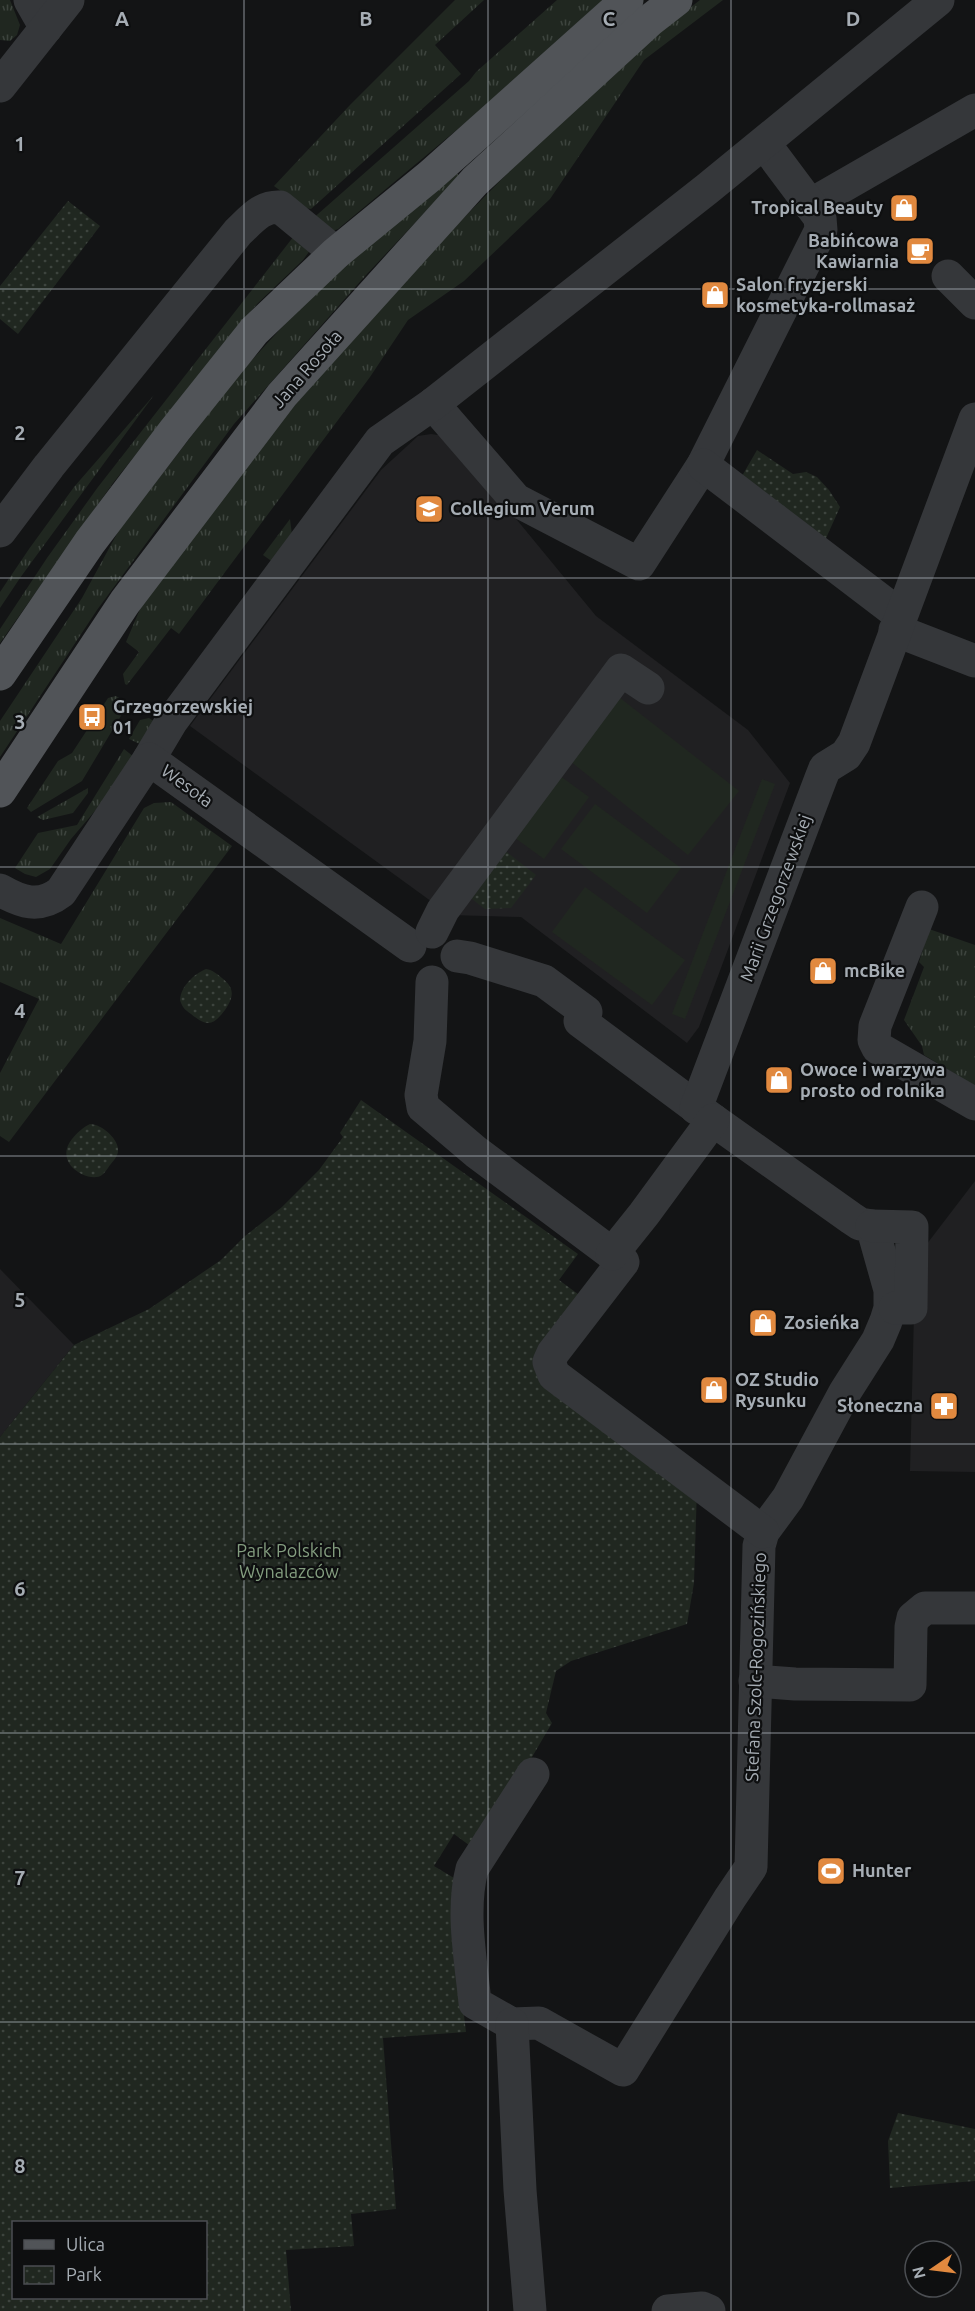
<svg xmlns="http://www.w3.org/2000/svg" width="975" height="2311" font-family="Ubuntu,sans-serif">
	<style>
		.built { fill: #202022 }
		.grass { fill: url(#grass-tufts) }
		.park { fill: url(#park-dots); fill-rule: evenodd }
		.pitch { fill: #202720 }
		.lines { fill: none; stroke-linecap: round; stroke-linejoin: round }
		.minor { stroke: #35373a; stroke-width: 33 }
		.major { stroke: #515458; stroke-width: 33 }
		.grid { fill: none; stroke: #a6adb4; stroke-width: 1.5; stroke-opacity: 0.55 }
		.labels { text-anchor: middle; stroke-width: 4.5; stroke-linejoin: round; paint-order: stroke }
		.poi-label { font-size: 18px; font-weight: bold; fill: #a6adb4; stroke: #0e0f10; text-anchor: start }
		.street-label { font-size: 18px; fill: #a6adb4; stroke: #0e0f10 }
		.park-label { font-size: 18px; fill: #839d7f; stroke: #0e0f10 }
		.grid-label { font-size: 20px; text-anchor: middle; font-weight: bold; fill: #a6adb4; stroke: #0e0f10; stroke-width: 4.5; stroke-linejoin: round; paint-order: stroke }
	</style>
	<defs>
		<pattern id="grass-tufts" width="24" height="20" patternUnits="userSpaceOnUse" patternTransform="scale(1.5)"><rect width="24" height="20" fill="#202720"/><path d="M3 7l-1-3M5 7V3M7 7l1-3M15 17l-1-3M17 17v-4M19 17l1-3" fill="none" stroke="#3d443e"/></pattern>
		<pattern id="park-dots" width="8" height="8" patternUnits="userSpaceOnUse" patternTransform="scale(1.5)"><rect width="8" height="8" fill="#202720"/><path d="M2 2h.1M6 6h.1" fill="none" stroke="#3d443e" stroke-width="1.8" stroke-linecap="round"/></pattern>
	</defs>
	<rect width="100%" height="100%" fill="#131415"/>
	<g class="built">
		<path d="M431 434 445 436 453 442 596 616 748 730 790 783 699 1027 687 1043 521 917 450 915 190 726 381 470 418 436Z"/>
		<path d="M975 1181V1472L910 1471 914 1314 920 1253Z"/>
		<path d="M0 1269 74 1345 0 1437Z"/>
	</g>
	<g class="grass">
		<path d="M0 0H10L20 25 17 35 10 41 0 40Z"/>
		<path d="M455 0H484L435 45 461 74 311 209 304 208 274 186 350 105Z"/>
		<path d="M557 0H603L465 123 338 229 333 231 310 221 469 81 476 72Z"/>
		<path d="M700 0H723L644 60 550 199 464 281 408 320 370 377 179 634 171 628 127 685 125 684 123 674 139 652 126 642 146 595 295 404 439 243 559 121 636 50Z"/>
		<path d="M456 172 459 176 366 275 234 424 97 610 0 757V721L82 598 119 530 240 373 316 290Z"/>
		<path d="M294 236 311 249 303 260 258 303 234 331 113 483 0 643V629L47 558 98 487Z"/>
		<path d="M154 395 20 578 0 608V592L29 549 74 487Z"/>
		<path d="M290 519 293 543 277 565 263 555Z"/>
		<path d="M116 696 128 704 82 781 31 812 27 808 58 761 72 753 108 698Z"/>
		<path d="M149 718 158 724 142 745 129 739 140 720Z"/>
		<path d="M124 749 134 757 124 777 71 839 50 869 36 877 25 874 15 868 38 833 77 825Z"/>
		<path d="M88 788V793L73 813 43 820 37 817Z"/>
		<path d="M171 802 232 846 9 1142 0 1136V1073L39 999 0 982V918L61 944 144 808 154 803Z"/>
		<path d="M929 929 975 945V1086L924 1055 922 1046 904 1020 924 967 919 962Z"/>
	</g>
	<g class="park">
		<path d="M68 201 100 226 18 334 0 319V286Z"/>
		<path d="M757 450 793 474 806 472 817 477 829 490 840 507 823 545 742 476Z"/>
		<path d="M503 849 536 875 511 908 485 909 468 896Z"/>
		<path d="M206 969C213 970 217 974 222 978 235 988 234 997 225 1010 213 1026 207 1027 191 1014 185 1010 182 1007 180 1000 181 986 194 974 206 969Z"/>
		<path d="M361 1100 578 1254 559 1280 582 1297 534 1365 697 1488 694 1583 687 1624 571 1661 556 1671 546 1713 552 1723 481 1844 473 1848 454 1834 434 1866 454 1878 459 1974 466 2032 383 2038 396 2209 351 2214 354 2246 286 2250 291 2311H0V1437L74 1345 149 1309 221 1260 245 1236 282 1207 319 1170 343 1137 340 1133ZM14 2222H206V2298H14Z"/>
		<path d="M90 1124C102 1124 120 1140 118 1152 117 1158 111 1163 108 1168 106 1170 105 1173 102 1175 90 1184 52 1164 72 1139 78 1132 82 1128 90 1124Z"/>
		<path d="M898 2113 975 2129V2181L890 2188 888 2141Z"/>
	</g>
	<g class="pitch">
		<path d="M615 694 739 791 688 855 565 757Z"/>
		<path d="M556 773 589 797 544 859 511 835Z"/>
		<path d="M762 779 775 784 685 1019 672 1014Z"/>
		<path d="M595 804 681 868 647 913 561 849Z"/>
		<path d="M585 887 685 960 652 1005 552 932Z"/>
	</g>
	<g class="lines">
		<g class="minor">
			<path d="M30 0 46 28"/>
			<path d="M0 86 68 0"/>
			<path d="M810 205 975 110"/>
			<path d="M948 276 975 303"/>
			<path d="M433 404 516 500 639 564 703 465 821 230 820 218 764 143"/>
			<path d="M703 465 900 615"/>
			<path d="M0 531 49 466 238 232C251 220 261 206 280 207L336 253"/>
			<path d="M895 630 975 661"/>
			<path d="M149 759 171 722 380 441 433 404 707 189 938 0"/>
			<path d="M0 890C21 902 39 909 61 892L149 759 410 946"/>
			<path d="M922 907 875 1026 874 1040 878 1048 975 1104"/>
			<path d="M432 932 443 910 621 670 648 688"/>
			<path d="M457 956 470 958 544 981 586 1012 580 1021 713 1120 851 1218 860 1224 872 1226 890 1290V1308L886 1321 878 1340 845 1392 788 1498 763 1532 759 1546 751 1867 730 1898 623 2070 539 2023 512 2024 475 2003C471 1960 461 1911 472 1869L533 1774"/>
			<path d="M432 982 430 1041 421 1095 423 1107 476 1152 623 1262 553 1353 549 1362 554 1375 763 1532"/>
			<path d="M696 1108 821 778 825 768 846 755 854 743 975 419"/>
			<path d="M872 1226 912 1227 911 1308H895"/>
			<path d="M612 1254 644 1214 713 1120"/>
			<path d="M755 1681 795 1684 910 1685 911 1627 913 1618 925 1608H975"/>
			<path d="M512 2024 520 2190 530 2311"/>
			<path d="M668 2311 702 2308 709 2311"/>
		</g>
		<g class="major">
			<path d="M0 674 90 542 175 430 254 331 336 253 430 176 627 0"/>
			<path d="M0 791 125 602 282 395 475 181 649 21 676 0"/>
		</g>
	</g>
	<path class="grid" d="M244 0V2311M488 0V2311M731 0V2311M0 289H975M0 578H975M0 867H975M0 1156H975M0 1444H975M0 1733H975M0 2022H975"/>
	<defs>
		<g id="shop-square" transform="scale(1.5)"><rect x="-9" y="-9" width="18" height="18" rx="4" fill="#e1893f" stroke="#0e0f10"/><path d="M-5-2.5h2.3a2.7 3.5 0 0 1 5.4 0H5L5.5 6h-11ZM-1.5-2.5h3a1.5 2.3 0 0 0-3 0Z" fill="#fff"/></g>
		<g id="cafe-square" transform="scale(1.5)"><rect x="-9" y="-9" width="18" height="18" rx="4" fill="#e1893f" stroke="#0e0f10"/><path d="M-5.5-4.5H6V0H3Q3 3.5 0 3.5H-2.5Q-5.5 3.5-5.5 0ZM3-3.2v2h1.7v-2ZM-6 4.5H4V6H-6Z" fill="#fff"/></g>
		<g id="university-square" transform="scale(1.5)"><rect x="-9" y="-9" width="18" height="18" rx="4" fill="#e1893f" stroke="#0e0f10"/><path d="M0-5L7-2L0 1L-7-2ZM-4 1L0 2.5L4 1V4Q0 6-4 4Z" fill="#fff"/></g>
		<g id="bus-square" transform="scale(1.5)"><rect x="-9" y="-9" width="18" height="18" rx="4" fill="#e1893f" stroke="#0e0f10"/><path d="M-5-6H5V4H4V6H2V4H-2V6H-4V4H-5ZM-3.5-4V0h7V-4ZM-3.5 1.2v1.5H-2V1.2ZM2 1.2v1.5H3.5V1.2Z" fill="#fff"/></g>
		<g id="pharmacy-square" transform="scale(1.5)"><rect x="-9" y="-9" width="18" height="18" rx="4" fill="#e1893f" stroke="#0e0f10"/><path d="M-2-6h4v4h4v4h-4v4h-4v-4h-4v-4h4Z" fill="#fff"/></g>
		<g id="stadium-square" transform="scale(1.5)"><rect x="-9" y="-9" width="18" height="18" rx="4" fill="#e1893f" stroke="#0e0f10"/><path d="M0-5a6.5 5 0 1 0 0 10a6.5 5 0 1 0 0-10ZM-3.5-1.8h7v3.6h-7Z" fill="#fff"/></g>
	</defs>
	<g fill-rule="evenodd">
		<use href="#shop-square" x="904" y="208"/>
		<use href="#cafe-square" x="920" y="251"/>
		<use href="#shop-square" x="715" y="295"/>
		<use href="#university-square" x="429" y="509"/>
		<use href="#bus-square" x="92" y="717"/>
		<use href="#shop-square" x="823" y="971"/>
		<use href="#shop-square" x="779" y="1080"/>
		<use href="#shop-square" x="763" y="1323"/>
		<use href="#shop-square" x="714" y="1390"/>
		<use href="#pharmacy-square" x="944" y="1406"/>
		<use href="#stadium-square" x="831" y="1871"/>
	</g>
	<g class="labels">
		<g class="poi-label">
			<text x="883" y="214" text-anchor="end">Tropical Beauty</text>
			<text x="899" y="247" text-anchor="end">Babińcowa<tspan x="899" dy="21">Kawiarnia</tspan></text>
			<text x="736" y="291">Salon fryzjerski<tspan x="736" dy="21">kosmetyka-rollmasaż</tspan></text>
			<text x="450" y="515">Collegium Verum</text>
			<text x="113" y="713">Grzegorzewskiej<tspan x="113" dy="21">01</tspan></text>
			<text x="844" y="977">mcBike</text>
			<text x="800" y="1076">Owoce i warzywa<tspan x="800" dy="21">prosto od rolnika</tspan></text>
			<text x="784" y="1329">Zosieńka</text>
			<text x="735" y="1386">OZ Studio<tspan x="735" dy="21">Rysunku</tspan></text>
			<text x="923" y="1412" text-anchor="end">Słoneczna</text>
			<text x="852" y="1877">Hunter</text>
		</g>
		<g class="street-label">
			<text transform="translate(307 369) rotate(-49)" y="6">Jana Rosoła</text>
			<text transform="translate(187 786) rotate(36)" y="6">Wesoła</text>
			<text transform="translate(776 898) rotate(-70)" y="6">Marii Grzegorzewskiej</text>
			<text transform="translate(756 1667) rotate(-88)" y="6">Stefana Szolc-Rogozińskiego</text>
		</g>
		<g class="park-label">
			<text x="289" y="1557">Park Polskich<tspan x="289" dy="21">Wynalazców</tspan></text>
		</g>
	</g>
	<g class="grid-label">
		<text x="122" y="26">A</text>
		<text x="366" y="26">B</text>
		<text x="609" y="26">C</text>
		<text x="853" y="26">D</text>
		<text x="20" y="151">1</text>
		<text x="20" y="440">2</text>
		<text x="20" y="729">3</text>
		<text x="20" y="1018">4</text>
		<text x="20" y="1307">5</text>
		<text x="20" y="1596">6</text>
		<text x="20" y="1885">7</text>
		<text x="20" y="2173">8</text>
	</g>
	<rect x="12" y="2221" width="195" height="78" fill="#0e0f10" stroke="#4b4e52" stroke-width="1.5"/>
	<rect x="24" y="2240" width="30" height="9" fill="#515458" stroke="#4b4e52" stroke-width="1.5"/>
	<text x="66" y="2251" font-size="18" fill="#a6adb4">Ulica</text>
	<rect x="24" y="2266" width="30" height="18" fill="url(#park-dots)" stroke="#4b4e52" stroke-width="1.5"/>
	<text x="66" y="2281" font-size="18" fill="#a6adb4">Park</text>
	<g transform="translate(933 2269) rotate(256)"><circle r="28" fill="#0e0f10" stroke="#4b4e52" stroke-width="1.5"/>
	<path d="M0-4.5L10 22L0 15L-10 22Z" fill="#e1893f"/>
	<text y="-9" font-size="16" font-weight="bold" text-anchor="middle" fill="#a6adb4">N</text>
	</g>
</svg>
